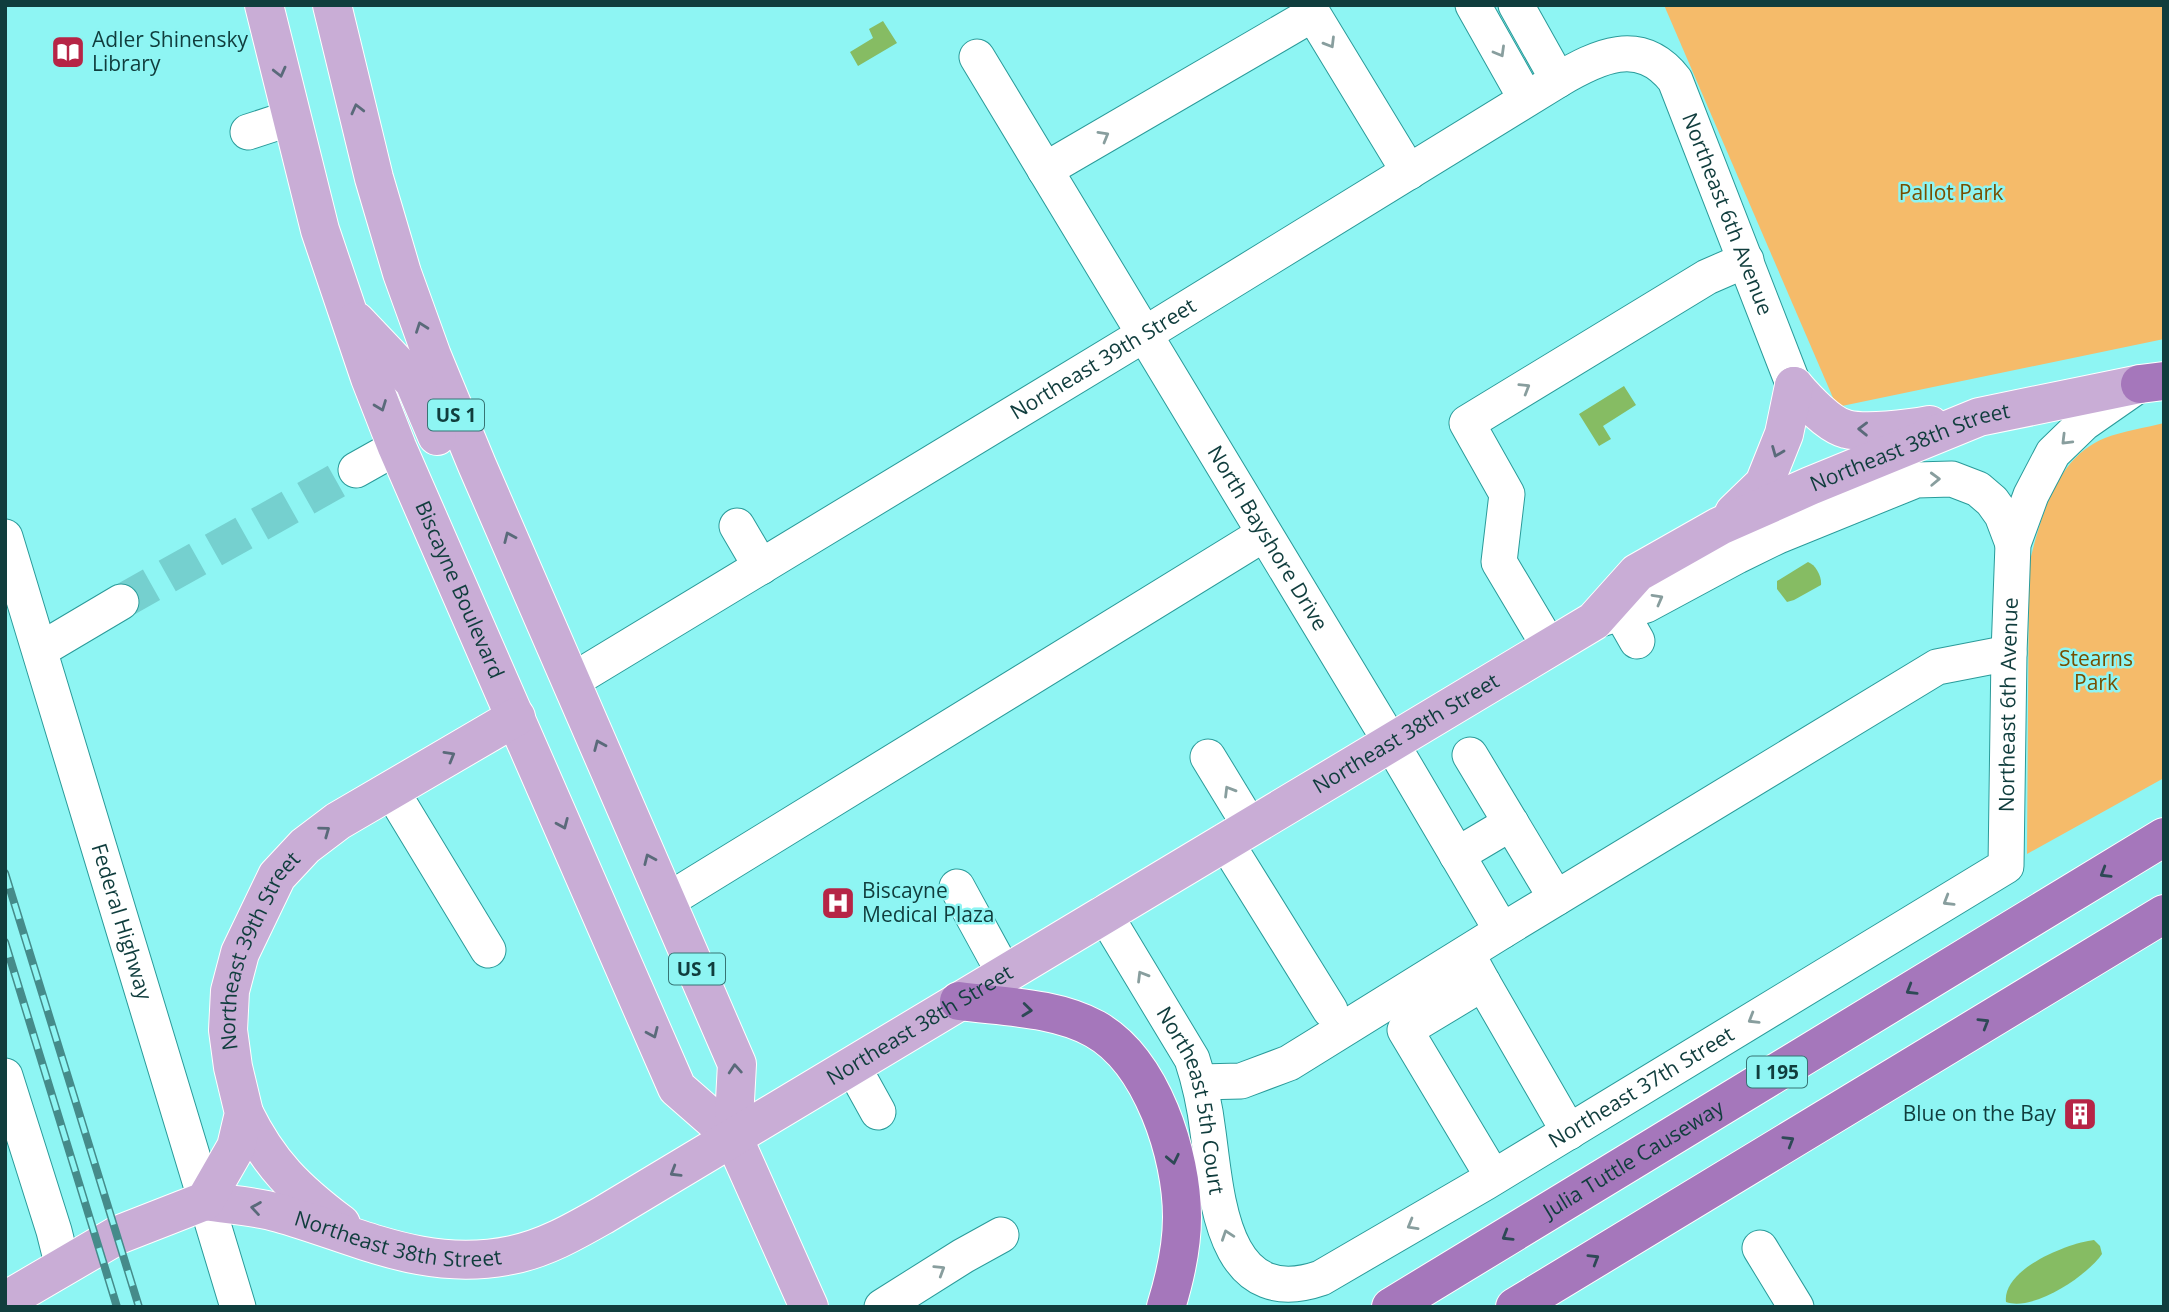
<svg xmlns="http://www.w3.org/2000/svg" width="2169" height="1312" font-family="'Open Sans',sans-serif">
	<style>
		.green { fill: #f5bb6a }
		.water { fill: #86bc63 }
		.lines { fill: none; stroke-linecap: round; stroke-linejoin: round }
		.minor-tunnel { stroke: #75d0cf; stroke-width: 35; stroke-dasharray: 35 18; stroke-linecap: butt }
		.minor-casing { stroke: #2a9b9a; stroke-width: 37 }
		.major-casing { stroke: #fff; stroke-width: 40 }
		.highway-casing { stroke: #fff; stroke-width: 40 }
		.minor { stroke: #fff; stroke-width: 35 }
		.major { stroke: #c9add6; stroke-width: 38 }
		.highway { stroke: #a577bb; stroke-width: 38 }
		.rail-casing { stroke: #458b8a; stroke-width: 8 }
		.rail { stroke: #8ef5f3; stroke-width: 5; stroke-dasharray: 16; stroke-linecap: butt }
		.oneway { stroke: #889e9e }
		.oneway2 { stroke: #5a6a7a }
		.oneway3 { stroke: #2e4956 }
		.labels { text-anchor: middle; stroke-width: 5; stroke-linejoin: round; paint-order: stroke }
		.shield { fill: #8ef5f3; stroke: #367474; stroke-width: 2 }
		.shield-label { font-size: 19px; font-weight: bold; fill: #103d3d }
		.poi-label { font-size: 21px; fill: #103d3d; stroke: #8ef5f3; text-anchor: start }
		.park-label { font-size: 21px; fill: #774e00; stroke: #8ef5f3 }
		.street-label { font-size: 21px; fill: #103d3d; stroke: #8ef5f3 }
	</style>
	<rect width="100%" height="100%" fill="#8ef5f3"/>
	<g class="green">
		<path d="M1664 5H2164V339L1837 407Z"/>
		<path d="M2164 423V778L2027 854 2029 564C2041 518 2055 458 2105 438 2123 431 2145 428 2164 423Z"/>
	</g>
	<g class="water">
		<path d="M883 21 897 43 858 66 850 52 873 38 869 29Z"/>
		<path d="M1624 386 1636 405 1603 426 1611 439 1599 446 1579 414Z"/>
		<path d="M1808 562C1816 565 1822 577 1821 585L1794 600 1787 602 1777 589V581Z"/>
		<path d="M2094 1240 2100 1246 2102 1254C2087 1276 2033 1312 2006 1302 2002 1269 2068 1243 2094 1240Z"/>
	</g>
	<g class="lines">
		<path class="minor-tunnel" d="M121 602 356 470"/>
		<g class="minor-casing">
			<g id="minor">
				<path d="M1473 5 1526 99"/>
				<path d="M1516 5 1558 80"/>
				<path id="s1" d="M977 57 1390 741 1502 931"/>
				<path d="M248 132 291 118"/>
				<path d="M1045 170 1313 14 1409 172"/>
				<path d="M356 470 397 447"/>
				<path d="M737 526 761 567"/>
				<path id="s2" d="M5 537 238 1307"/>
				<path d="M1613 599 1637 641"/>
				<path d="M1594 621 1646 605 1737 556 1778 536 1916 480 1952 479 1978 489 1992 501 2002 515 2013 544"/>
				<path d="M1549 646 1499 562 1507 494 1467 423 1707 277 1746 260"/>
				<path d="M40 650 121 602"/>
				<path id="s3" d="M572 681 1145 334 1558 80C1597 57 1640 35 1675 80L1794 386"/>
				<path d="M1470 755 1556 898"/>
				<path d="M1208 757 1250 826"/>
				<path d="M391 790 488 950"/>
				<path d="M1225 841 1330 1010"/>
				<path d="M1457 855 1511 823"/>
				<path d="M957 887 1004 973"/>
				<path d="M667 901 1264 534"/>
				<path id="s4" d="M1104 913 1192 1059C1200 1083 1205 1107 1208 1132 1217 1197 1222 1312 1321 1278L1486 1182 2006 866 2009 653 2013 544 2031 495 2053 453 2084 423 2140 384"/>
				<path d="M1467 954 1483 983 1405 1030 1493 1177"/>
				<path d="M1483 983 1569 1132"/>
				<path d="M852 1065 878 1112"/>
				<path d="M5 1076 54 1231 63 1267"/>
				<path d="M1200 1082 1241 1081 1289 1063 1502 931 1937 667 2009 653"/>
				<path d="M1760 1248 1796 1307"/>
				<path d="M882 1307 963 1256 1001 1235"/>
			</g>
		</g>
		<g class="major-casing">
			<g id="major">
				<path id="s5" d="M264 5 320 230 370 378 397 447 677 1088 733 1137 809 1307"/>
				<path d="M332 5 374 178 402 273 432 356 477 465 737 1064 733 1137"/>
				<path d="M356 321 414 382 437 436"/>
				<path d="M1794 386C1806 400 1829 425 1846 429 1865 434 1909 429 1930 425"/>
				<path d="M1734 513 1764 484 1784 434 1794 386"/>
				<path d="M244 1113C269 1164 296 1190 341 1224"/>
				<path id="s6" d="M205 1201C229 1205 255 1206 279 1213 360 1236 425 1273 512 1255 546 1248 575 1231 605 1214L1594 621 1637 573 1720 526 1810 486 1979 417 2140 384"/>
				<path id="s7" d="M5 1301 118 1235 205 1201 236 1147 244 1113 233 1067 228 1030 230 991 240 953 277 876 305 846 338 821 516 717"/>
			</g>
		</g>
		<g class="highway-casing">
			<g id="highway">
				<path d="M2140 384 2164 381"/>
				<path d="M959 1001C1004 1007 1055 1007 1095 1029 1152 1061 1182 1155 1182 1217 1182 1248 1175 1278 1166 1307"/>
				<path id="s8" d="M1391 1307 2164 837"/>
				<path d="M1515 1307 2164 914"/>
			</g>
		</g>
		<use href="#minor" class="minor"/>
		<use href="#major" class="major"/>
		<use href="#highway" class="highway"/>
		<g class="rail-casing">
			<g id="rail">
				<path d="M5 873 139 1307"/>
				<path d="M5 942 117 1307"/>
			</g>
		</g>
		<use href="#rail" class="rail"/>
	</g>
	<defs><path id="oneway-chevron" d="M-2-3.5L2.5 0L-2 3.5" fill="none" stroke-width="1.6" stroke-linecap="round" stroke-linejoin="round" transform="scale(1.75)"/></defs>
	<g class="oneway">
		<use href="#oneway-chevron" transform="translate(1330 43) rotate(59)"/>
		<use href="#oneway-chevron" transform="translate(1500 52) rotate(60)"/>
		<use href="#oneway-chevron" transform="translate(1104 136) rotate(-30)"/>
		<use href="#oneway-chevron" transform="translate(1525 388) rotate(-31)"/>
		<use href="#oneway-chevron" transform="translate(2066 440) rotate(135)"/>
		<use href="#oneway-chevron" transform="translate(1935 479) rotate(-2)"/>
		<use href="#oneway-chevron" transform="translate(1658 599) rotate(-29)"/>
		<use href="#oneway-chevron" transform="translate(1229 791) rotate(-121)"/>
		<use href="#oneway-chevron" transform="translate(1948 901) rotate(149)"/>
		<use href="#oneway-chevron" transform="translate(1142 976) rotate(-121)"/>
		<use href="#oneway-chevron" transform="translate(1753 1019) rotate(149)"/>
		<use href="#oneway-chevron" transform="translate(1412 1225) rotate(150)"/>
		<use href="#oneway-chevron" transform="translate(1227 1235) rotate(-109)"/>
		<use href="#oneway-chevron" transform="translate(940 1270) rotate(-32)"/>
	</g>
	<g class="oneway2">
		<use href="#oneway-chevron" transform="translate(280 72) rotate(76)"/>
		<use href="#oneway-chevron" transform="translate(357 109) rotate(-104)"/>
		<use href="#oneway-chevron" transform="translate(421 327) rotate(-110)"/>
		<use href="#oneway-chevron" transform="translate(381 406) rotate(69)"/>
		<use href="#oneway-chevron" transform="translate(1863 429) rotate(-179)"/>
		<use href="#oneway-chevron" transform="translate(1777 452) rotate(112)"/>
		<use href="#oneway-chevron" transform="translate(509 537) rotate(-114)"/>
		<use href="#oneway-chevron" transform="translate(599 745) rotate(-113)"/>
		<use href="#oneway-chevron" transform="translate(450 756) rotate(-30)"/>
		<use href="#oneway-chevron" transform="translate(563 824) rotate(67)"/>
		<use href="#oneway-chevron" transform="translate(325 831) rotate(-36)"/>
		<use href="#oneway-chevron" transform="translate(649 859) rotate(-114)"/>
		<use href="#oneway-chevron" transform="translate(653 1033) rotate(66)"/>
		<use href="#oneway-chevron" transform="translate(735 1069) rotate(-94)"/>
		<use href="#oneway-chevron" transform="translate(675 1172) rotate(149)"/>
		<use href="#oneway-chevron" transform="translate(256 1208) rotate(-171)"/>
	</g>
	<g class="oneway3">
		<use href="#oneway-chevron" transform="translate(2105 873) rotate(149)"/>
		<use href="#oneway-chevron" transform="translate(1911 990) rotate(149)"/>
		<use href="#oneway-chevron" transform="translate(1027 1010) rotate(6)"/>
		<use href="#oneway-chevron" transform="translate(1984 1023) rotate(-31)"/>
		<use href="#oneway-chevron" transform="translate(1789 1141) rotate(-31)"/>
		<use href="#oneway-chevron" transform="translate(1173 1159) rotate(78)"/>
		<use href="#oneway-chevron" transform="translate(1507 1236) rotate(149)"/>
		<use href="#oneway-chevron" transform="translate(1594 1259) rotate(-31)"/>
	</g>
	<defs>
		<g id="library-square" transform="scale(1.75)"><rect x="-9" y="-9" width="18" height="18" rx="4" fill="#b62546" stroke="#8ef5f3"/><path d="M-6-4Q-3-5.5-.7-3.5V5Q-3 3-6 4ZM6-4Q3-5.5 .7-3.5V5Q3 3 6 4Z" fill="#fff"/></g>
		<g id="hospital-square" transform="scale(1.75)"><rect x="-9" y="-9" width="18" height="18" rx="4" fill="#b62546" stroke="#8ef5f3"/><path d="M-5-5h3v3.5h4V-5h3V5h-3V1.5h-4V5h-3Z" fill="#fff"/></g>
		<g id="building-square" transform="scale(1.75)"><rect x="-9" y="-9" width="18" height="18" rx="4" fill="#b62546" stroke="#8ef5f3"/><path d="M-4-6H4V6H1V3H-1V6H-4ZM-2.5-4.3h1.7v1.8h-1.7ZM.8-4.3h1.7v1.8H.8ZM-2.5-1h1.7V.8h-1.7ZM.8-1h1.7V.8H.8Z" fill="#fff"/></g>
	</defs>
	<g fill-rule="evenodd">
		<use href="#library-square" x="68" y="52"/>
		<use href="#hospital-square" x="838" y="903"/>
		<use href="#building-square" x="2080" y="1114"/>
	</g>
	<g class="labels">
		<g class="shield">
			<rect x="428" y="399.5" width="56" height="31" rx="5"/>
			<rect x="669" y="953.5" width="56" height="31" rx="5"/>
			<rect x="1747" y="1056.5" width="60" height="31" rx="5"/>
		</g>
		<g class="shield-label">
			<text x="456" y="422">US 1</text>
			<text x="697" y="976">US 1</text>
			<text x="1777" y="1079">I 195</text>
		</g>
		<g class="poi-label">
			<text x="92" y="47">Adler Shinensky<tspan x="92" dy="24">Library</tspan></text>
			<text x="862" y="898">Biscayne<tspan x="862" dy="24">Medical Plaza</tspan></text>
			<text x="2056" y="1121" text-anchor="end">Blue on the Bay</text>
		</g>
		<g class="park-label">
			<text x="1951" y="200">Pallot Park</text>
			<text x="2096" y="666">Stearns<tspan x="2096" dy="24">Park</tspan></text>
		</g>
		<g class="street-label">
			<text dy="7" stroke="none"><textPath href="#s3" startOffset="1430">Northeast 6th Avenue</textPath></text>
			<text dy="7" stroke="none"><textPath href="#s3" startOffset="621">Northeast 39th Street</textPath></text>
			<text dy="7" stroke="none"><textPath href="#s6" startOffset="1936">Northeast 38th Street</textPath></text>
			<text dy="7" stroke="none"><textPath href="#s1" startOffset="562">North Bayshore Drive</textPath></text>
			<text dy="7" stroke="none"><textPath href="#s5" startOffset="618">Biscayne Boulevard</textPath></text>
			<text dy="7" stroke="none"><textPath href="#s4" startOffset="1428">Northeast 6th Avenue</textPath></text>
			<text dy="7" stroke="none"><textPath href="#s6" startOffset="1351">Northeast 38th Street</textPath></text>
			<text dy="7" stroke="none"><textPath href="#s2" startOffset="402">Federal Highway</textPath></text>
			<text dy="7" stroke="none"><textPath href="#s7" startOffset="492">Northeast 39th Street</textPath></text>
			<text dy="7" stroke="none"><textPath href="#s6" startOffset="784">Northeast 38th Street</textPath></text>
			<text dy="7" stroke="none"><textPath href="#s4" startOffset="840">Northeast 37th Street</textPath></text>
			<text dy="7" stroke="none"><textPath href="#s4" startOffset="210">Northeast 5th Court</textPath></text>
			<text dy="7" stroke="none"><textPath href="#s8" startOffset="284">Julia Tuttle Causeway</textPath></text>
			<text dy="7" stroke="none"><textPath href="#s6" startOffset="198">Northeast 38th Street</textPath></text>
		</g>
	</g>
	<rect width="2169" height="1312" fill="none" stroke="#103d3d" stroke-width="14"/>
</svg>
